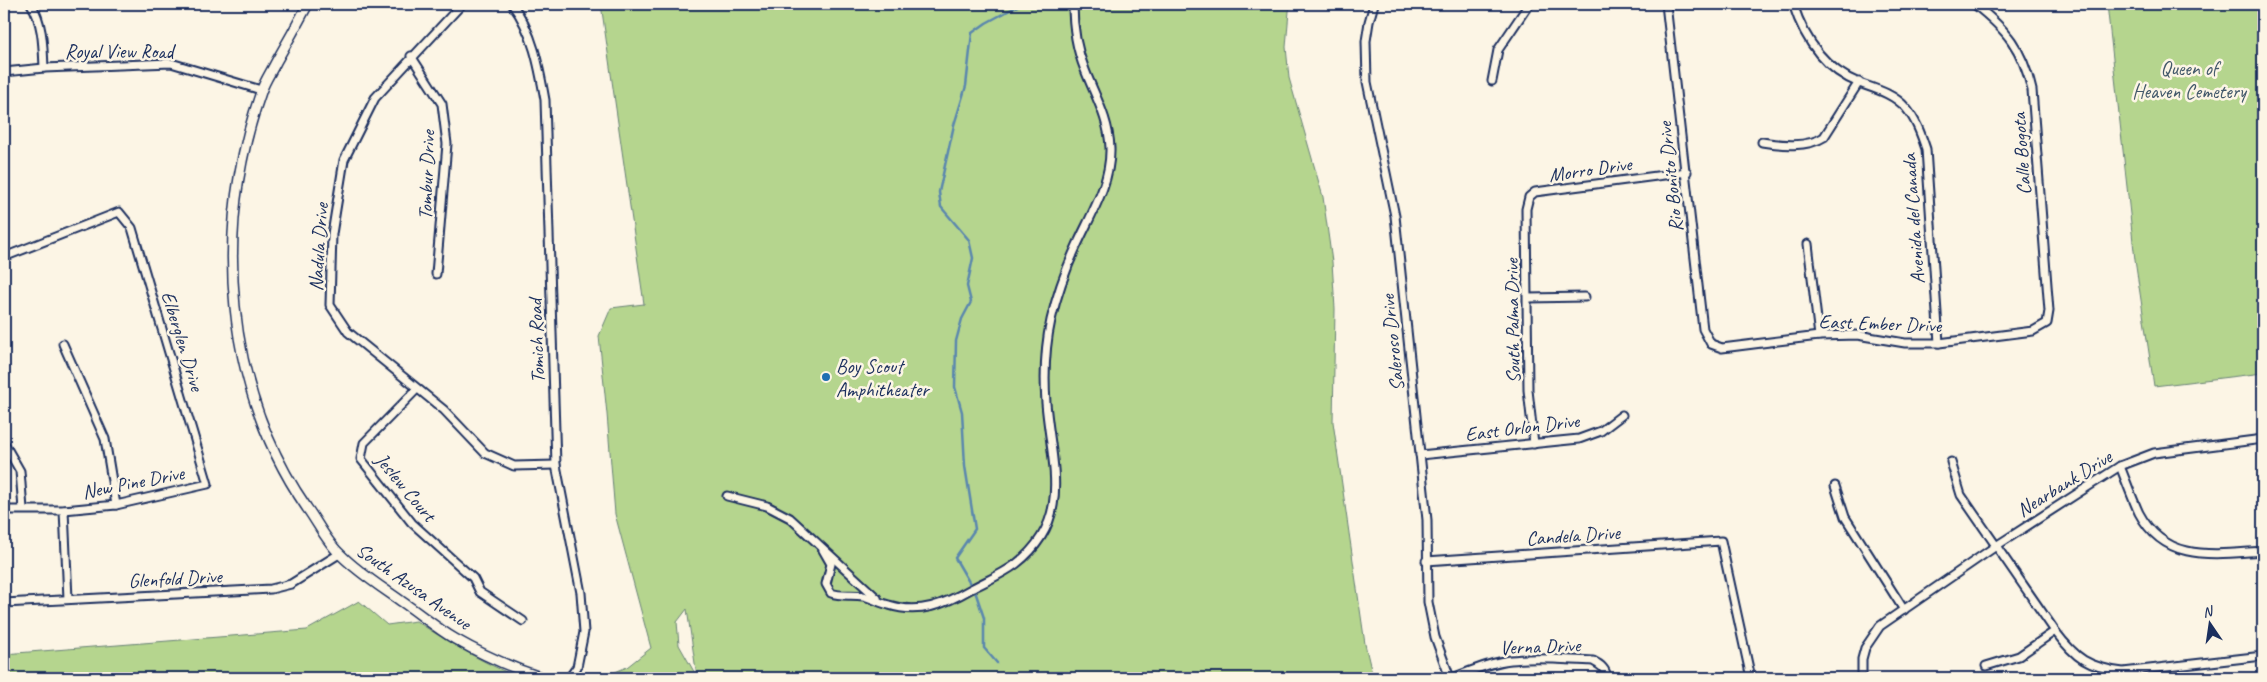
<svg xmlns="http://www.w3.org/2000/svg" width="2267" height="682" font-family="Caveat,sans-serif">
	<style>
		.green { fill: #b5d58e; stroke: #688276; fill-rule: evenodd }
		.lines { fill: none; stroke-linecap: round; stroke-linejoin: round }
		.stream { stroke: #5a87ae; stroke-width: 2.5 }
		.minor-casing { stroke: #1b2f5e; stroke-width: 11 }
		.tertiary-casing { stroke: #1b2f5e; stroke-width: 12 }
		.minor { stroke: #fcf5e5; stroke-width: 7 }
		.tertiary { stroke: #fcf5e5; stroke-width: 9 }
		.poi-dot { fill: #1f6fb2; stroke: #fcf5e5; stroke-width: 2 }
		.labels { text-anchor: middle; stroke-width: 5; stroke-linejoin: round; paint-order: stroke }
		.street-label { font-size: 20px; fill: #1b2f5e; stroke: #fcf5e5 }
		.park-label { font-size: 20px; fill: #42586a; stroke: #fcf5e5 }
		.poi-label { font-size: 20px; fill: #1b2f5e; stroke: #fcf5e5; text-anchor: start }
	</style>
	<rect width="100%" height="100%" fill="#fcf5e5"/>
	<filter id="ink" filterUnits="userSpaceOnUse"><feTurbulence type="fractalNoise" baseFrequency=".02" numOctaves="2"/><feDisplacementMap in="SourceGraphic" scale="10" xChannelSelector="R" yChannelSelector="G"/><feConvolveMatrix kernelMatrix="1 2 1 2 8 2 1 2 1" color-interpolation-filters="sRGB"/></filter>
	<g filter="url(#ink)">
		<g class="green">
			<path d="M601 4H1292L1289 11 1286 47 1289 78 1323 197 1332 262 1335 309 1333 422 1365 644 1373 678H601L627 667 651 648 615 514 607 414 599 336 611 308 644 304ZM687 609 697 677 679 645 677 622Z"/>
			<path d="M2107 4H2263V373L2154 386 2135 260Z"/>
			<path d="M359 601 387 625 416 621C450 643 483 663 520 678H4V654L307 630Z"/>
		</g>
		<g class="lines">
			<path class="stream" d="M997 663 984 648V618L976 594 955 558 975 529 965 466 962 412 955 387 956 341 962 319 971 302 967 286 973 258 969 240 941 207 939 192 954 125 966 86 972 33 986 23 1021 4"/>
			<g class="minor-casing">
				<g id="minor">
					<path d="M31 4C43 23 43 46 44 68"/>
					<path d="M462 4 375 98 344 160 332 234 330 305 348 332 444 410 485 453 514 466 556 465"/>
					<path d="M512 4C533 32 539 66 545 100L556 465 581 593 584 632 577 667 569 678"/>
					<path d="M1374 4 1369 22 1366 41 1367 82 1395 216 1427 520 1428 602 1435 637 1450 678"/>
					<path d="M1666 4 1703 329 1711 344 1722 348 1819 336 1857 335 1905 343H1939L2033 331 2047 323 2049 311 2032 90C2022 48 2007 30 1974 4"/>
					<path d="M1793 4C1804 38 1824 69 1859 83 1876 89 1894 94 1906 108 1916 120 1921 134 1926 149L1939 343"/>
					<path d="M411 56 442 104 447 144 436 274"/>
					<path d="M4 72 44 68 171 63 261 90"/>
					<path d="M1492 81 1498 50 1529 4"/>
					<path d="M1762 142C1781 145 1807 148 1824 137L1859 82"/>
					<path d="M1808 244 1819 336"/>
					<path d="M4 257 119 212 132 228 208 484 116 505 64 510H4"/>
					<path d="M1528 298 1585 297"/>
					<path d="M63 344 105 439 116 505"/>
					<path d="M417 389 364 443 361 459 412 523 473 578 480 592 523 621"/>
					<path d="M4 443 20 471 23 509"/>
					<path d="M1534 444 1528 390 1526 209 1529 197 1535 192 1687 172"/>
					<path d="M1420 455 1579 439 1601 431 1622 415"/>
					<path d="M1951 462 1961 495 2055 631C2076 659 2088 667 2123 672L2263 656"/>
					<path d="M2120 466C2126 481 2132 498 2139 513 2166 564 2216 554 2263 551"/>
					<path d="M1835 486 1845 517 1904 610"/>
					<path d="M727 496 767 506 790 518 877 598"/>
					<path d="M64 510 68 599"/>
					<path d="M823 550 831 564 826 584 831 593C841 597 852 594 863 596 872 598 880 603 889 605 919 615 945 604 971 589 986 581 1003 574 1016 564 1074 519 1051 464 1046 403 1044 375 1045 347 1051 320 1057 294 1066 269 1077 245 1091 214 1111 183 1110 148 1109 119 1095 96 1085 70 1076 48 1073 27 1073 4"/>
					<path d="M1426 561 1721 541 1751 678"/>
					<path d="M4 603 271 589 291 584 339 554"/>
					<path d="M1986 666 2019 656 2055 631"/>
					<path d="M1452 678C1471 671 1491 662 1511 660 1538 657 1566 660 1593 661 1601 665 1606 669 1607 678"/>
					<path d="M1862 678V659L1865 648 1880 626 1996 546 2120 466 2154 453 2263 439"/>
				</g>
			</g>
			<g class="tertiary-casing">
				<path id="tertiary" d="M308 4C298 23 287 43 276 62 271 72 264 82 261 92 213 229 224 387 307 508 318 523 327 543 341 555 359 573 380 586 401 601 419 613 436 628 455 639 483 655 512 668 543 678"/>
			</g>
			<use href="#minor" class="minor"/>
			<use href="#tertiary" class="tertiary"/>
		</g>
	</g>
	<circle class="poi-dot" cx="826" cy="377" r="5"/>
	<g class="labels">
		<g class="street-label">
			<text x="119" y="58">Royal View Road</text>
			<text transform="translate(2021 154) rotate(-94)" y="7">Calle Bogota</text>
			<text transform="translate(1590 169) rotate(-8)" y="7">Morro Drive</text>
			<text transform="translate(426 175) rotate(-88)" y="7">Tombur Drive</text>
			<text transform="translate(1670 177) rotate(-96)" y="7">Rio Bonito Drive</text>
			<text transform="translate(1913 219) rotate(-94)" y="7">Avenida del Canada</text>
			<text transform="translate(318 247) rotate(-86)" y="7">Nadula Drive</text>
			<text transform="translate(1512 321) rotate(-91)" y="7">South Palma Drive</text>
			<text transform="translate(1880 323) rotate(2)" y="7">East Ember Drive</text>
			<text transform="translate(183 341) rotate(73)" y="7">Elberglen Drive</text>
			<text transform="translate(536 341) rotate(-92)" y="7">Tomich Road</text>
			<text transform="translate(1392 343) rotate(-96)" y="7">Saleroso Drive</text>
			<text transform="translate(1522 427) rotate(-7)" y="7">East Orlon Drive</text>
			<text transform="translate(133 482) rotate(-11)" y="7">New Pine Drive</text>
			<text transform="translate(2064 483) rotate(-32)" y="7">Nearbank Drive</text>
			<text transform="translate(406 487) rotate(50)" y="7">Jeslew Court</text>
			<text transform="translate(1573 535) rotate(-4)" y="7">Candela Drive</text>
			<text transform="translate(175 578) rotate(-3)" y="7">Glenfold Drive</text>
			<text transform="translate(414 586) rotate(35)" y="7">South Azusa Avenue</text>
			<text transform="translate(1540 646) rotate(-2)" y="7">Verna Drive</text>
		</g>
		<g class="park-label">
			<text x="2189" y="75">Queen of<tspan x="2189" dy="23">Heaven Cemetery</tspan></text>
		</g>
		<g class="poi-label">
			<text x="836" y="373">Boy Scout<tspan x="836" dy="23">Amphitheater</tspan></text>
		</g>
	</g>
	<rect width="2267" height="682" fill="none" stroke="#fcf5e5" stroke-width="20"/>
	<rect x="10" y="10" width="2247" height="662" fill="none" stroke="#1b2f5e" stroke-width="2" filter="url(#ink)"/>
	<g transform="translate(2210 624) rotate(347)" stroke="#fcf5e5" stroke-width="4" paint-order="stroke">
	<path d="M0-4L9 19L0 12L-9 19Z" fill="#1b2f5e"/>
	<text y="-8" font-size="14" font-weight="bold" text-anchor="middle" fill="#1b2f5e">N</text>
	</g>
</svg>
